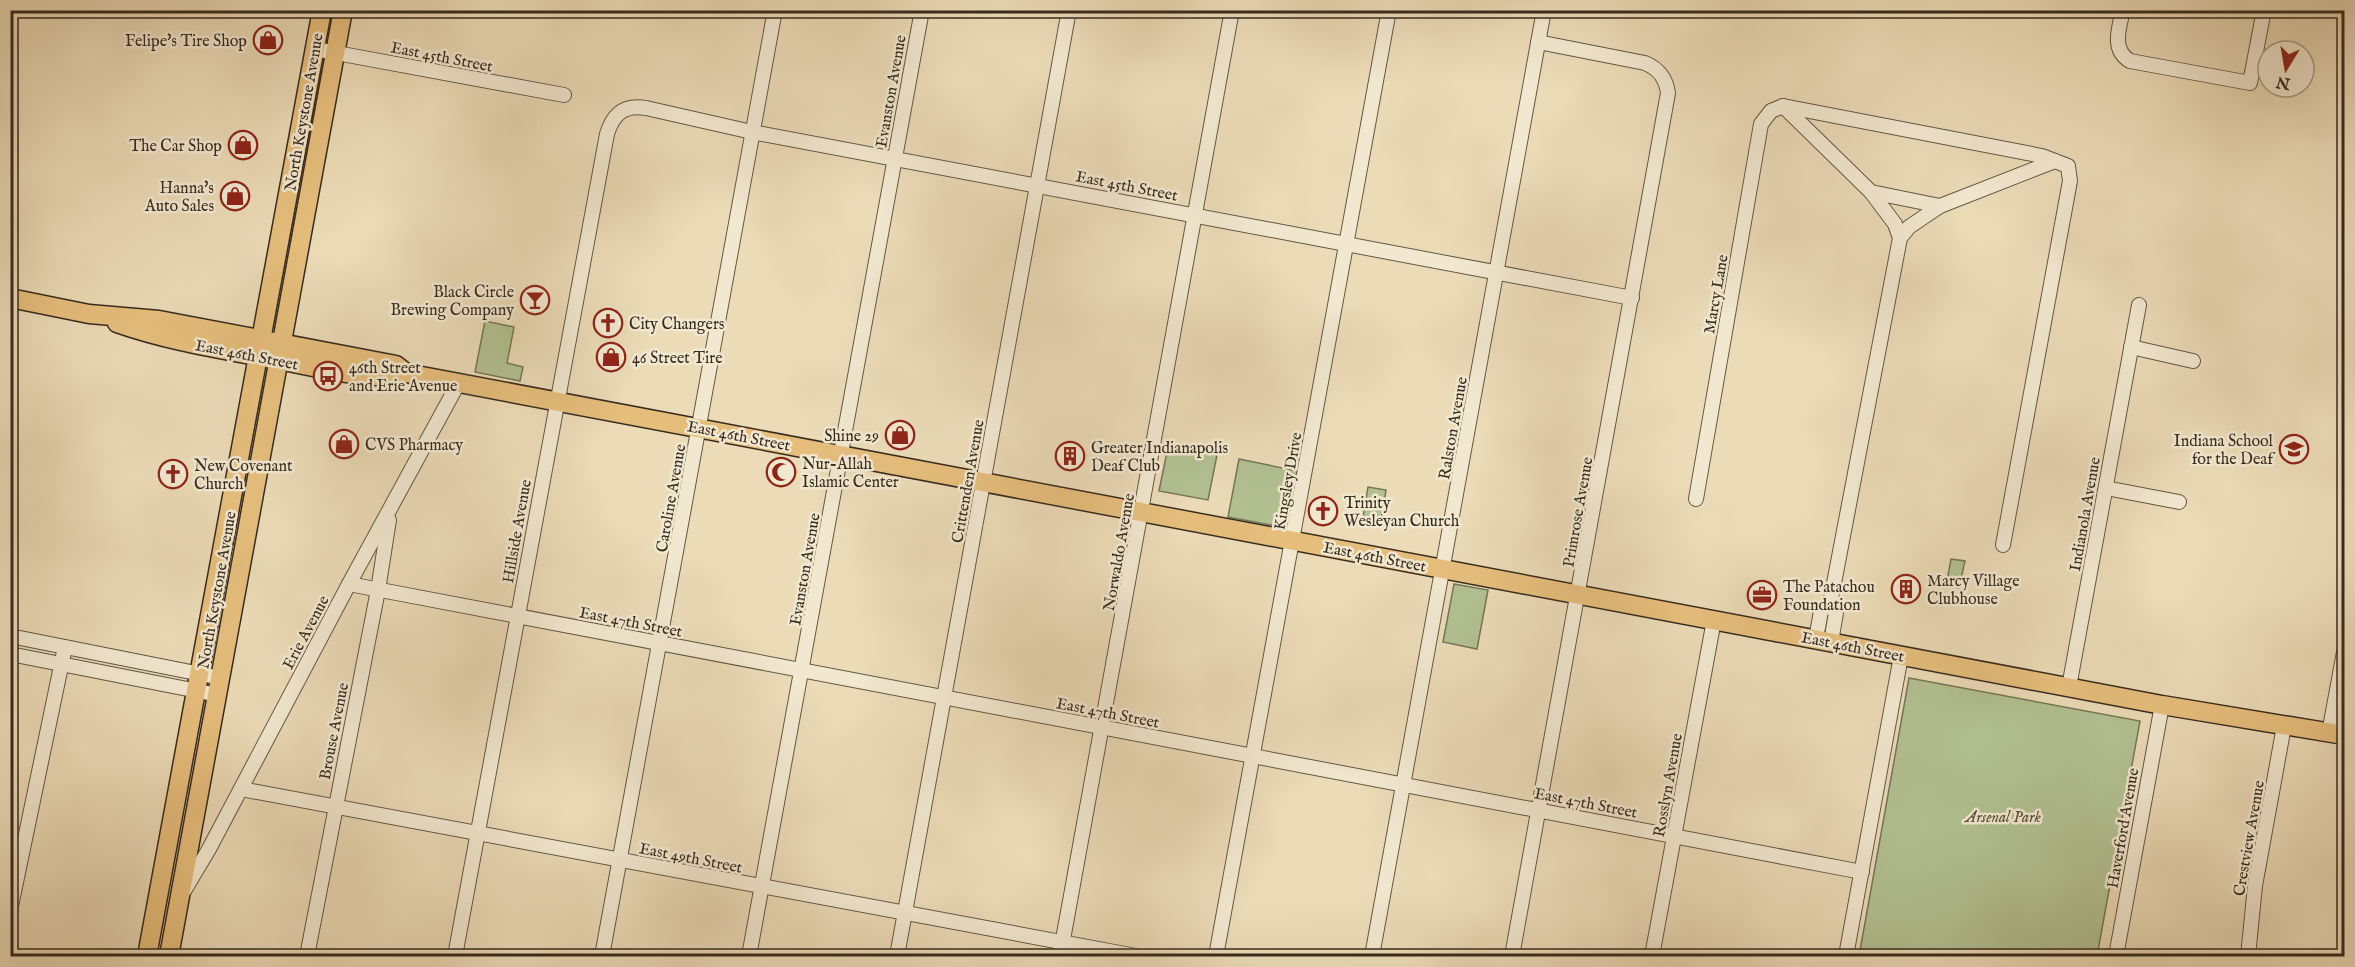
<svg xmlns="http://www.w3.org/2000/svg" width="2355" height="967" font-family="'IM FELL English',serif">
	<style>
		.green { fill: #b2c192; stroke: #747658; stroke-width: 1.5 }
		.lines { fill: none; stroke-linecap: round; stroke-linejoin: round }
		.minor-casing { stroke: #645745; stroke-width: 16 }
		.major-casing { stroke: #372b1f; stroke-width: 21 }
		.minor { stroke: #f2e8d0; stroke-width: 14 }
		.major { stroke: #e6be7c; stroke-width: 18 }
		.labels { text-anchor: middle; stroke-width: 5; stroke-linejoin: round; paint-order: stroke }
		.poi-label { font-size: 16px; fill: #372b1f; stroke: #f2e8d0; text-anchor: start }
		.street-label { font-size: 16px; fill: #372b1f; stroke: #f2e8d0 }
		.park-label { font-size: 16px; font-style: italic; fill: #56503c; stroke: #f2e8d0 }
	</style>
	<rect width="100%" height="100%" fill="#ebdbb7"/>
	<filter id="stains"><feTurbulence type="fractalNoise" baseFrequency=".00333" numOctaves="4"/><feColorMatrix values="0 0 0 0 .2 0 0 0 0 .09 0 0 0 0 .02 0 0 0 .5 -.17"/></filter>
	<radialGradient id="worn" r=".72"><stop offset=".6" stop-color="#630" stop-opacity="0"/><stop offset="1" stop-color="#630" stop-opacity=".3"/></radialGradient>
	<g class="green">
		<path d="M485 321 514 327 507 363 523 367 520 381 475 372Z"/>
		<path d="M1175 447 1217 455 1208 500 1159 491 1167 452 1174 453Z"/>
		<path d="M1239 459 1297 471 1287 528 1228 517Z"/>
		<path d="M1368 487 1386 490 1380 526 1362 523Z"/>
		<path d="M1951 559 1965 561 1959 588 1946 586Z"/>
		<path d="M1454 584 1488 590 1477 649 1443 642Z"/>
		<path d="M1909 678 2140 721 2097 956H1859Z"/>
	</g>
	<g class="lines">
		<g class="minor-casing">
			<g id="minor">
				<path d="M2123 10C2119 28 2111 50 2130 61L2250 83 2264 10"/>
				<path d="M315 49 564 95"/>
				<path d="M1783 106 1871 192"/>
				<path d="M1871 192 1940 206 1909 227 1900 238 1895 224Z"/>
				<path d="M1940 206 2055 161"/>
				<path d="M2131 347 2193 361"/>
				<path d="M2106 488 2179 502"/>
				<path d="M1696 499 1761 124 1771 111 1783 106 2042 156 2068 166 2070 181 2003 545"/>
				<path d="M349 584 1862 872"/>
				<path d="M1830 604 1900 238"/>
				<path d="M10 636 221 678"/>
				<path d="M1816 639 1821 611 1830 604 1836 613 1831 642"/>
				<path d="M10 654 218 695"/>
				<path d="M2069 687 2139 305"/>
				<path d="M2329 733 2344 652"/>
				<path d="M241 789 1136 956"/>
				<path d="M184 891 209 849 349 584 459 382"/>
				<path d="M10 911 65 647"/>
				<path d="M307 956 378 590 389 520"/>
				<path d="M455 956 607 134C613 114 624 104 646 108L752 132 1632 298"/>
				<path d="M602 956 775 10"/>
				<path d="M749 956 922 10"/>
				<path d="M897 956 1069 10"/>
				<path d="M1060 956 1232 10"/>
				<path d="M1216 956 1389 10"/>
				<path d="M1372 956 1544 10"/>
				<path d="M1512 956 1668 93C1666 78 1659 69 1645 63L1538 42"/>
				<path d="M1652 956 1714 620"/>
				<path d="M1846 956 1901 656"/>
				<path d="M2116 956 2162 705"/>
				<path d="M2248 956 2255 886 2284 726"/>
			</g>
		</g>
		<g class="major-casing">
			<g id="major">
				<path d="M10 298 89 314 159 320 396 365 406 373 2162 705 2344 735"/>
				<path d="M117 323C171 342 227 350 283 361 317 367 375 383 406 373"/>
				<path d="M147 956 322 10"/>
				<path d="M169 956 343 10"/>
			</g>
		</g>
		<use href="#minor" class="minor"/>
		<use href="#major" class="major"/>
	</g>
	<defs>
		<g id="shop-ring" transform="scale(1.5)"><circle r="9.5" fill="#f2e8d0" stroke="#8f2418" stroke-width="1.5"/><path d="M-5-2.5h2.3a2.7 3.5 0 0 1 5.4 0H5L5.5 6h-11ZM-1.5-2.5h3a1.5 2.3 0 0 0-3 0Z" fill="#8f2418"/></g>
		<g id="bar-ring" transform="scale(1.5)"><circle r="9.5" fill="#f2e8d0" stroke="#8f2418" stroke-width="1.5"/><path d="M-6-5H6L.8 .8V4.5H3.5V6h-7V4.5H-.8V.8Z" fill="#8f2418"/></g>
		<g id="church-ring" transform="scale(1.5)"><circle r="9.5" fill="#f2e8d0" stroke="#8f2418" stroke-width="1.5"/><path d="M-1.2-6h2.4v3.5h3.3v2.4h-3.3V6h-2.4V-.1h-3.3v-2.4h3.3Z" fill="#8f2418"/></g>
		<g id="bus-ring" transform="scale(1.5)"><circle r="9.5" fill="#f2e8d0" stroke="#8f2418" stroke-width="1.5"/><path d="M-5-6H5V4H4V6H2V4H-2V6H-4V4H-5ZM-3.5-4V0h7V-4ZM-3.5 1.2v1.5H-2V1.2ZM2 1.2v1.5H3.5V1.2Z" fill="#8f2418"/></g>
		<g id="school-ring" transform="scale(1.5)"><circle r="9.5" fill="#f2e8d0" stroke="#8f2418" stroke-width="1.5"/><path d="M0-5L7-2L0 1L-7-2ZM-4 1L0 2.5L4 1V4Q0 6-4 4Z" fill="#8f2418"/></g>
		<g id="building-ring" transform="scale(1.5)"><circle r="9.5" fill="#f2e8d0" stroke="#8f2418" stroke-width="1.5"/><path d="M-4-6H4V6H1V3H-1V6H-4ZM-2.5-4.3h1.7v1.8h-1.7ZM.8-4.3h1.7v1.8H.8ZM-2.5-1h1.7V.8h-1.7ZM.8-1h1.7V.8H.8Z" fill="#8f2418"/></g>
		<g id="mosque-ring" transform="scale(1.5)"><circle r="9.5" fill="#f2e8d0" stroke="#8f2418" stroke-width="1.5"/><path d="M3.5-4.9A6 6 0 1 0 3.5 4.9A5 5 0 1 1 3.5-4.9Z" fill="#8f2418"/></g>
		<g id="office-ring" transform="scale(1.5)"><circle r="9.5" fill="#f2e8d0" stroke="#8f2418" stroke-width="1.5"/><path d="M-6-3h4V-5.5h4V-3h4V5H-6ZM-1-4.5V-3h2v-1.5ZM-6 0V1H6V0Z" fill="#8f2418"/></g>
	</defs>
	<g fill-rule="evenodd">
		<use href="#shop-ring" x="268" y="40"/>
		<use href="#shop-ring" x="243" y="145"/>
		<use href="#shop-ring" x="235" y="196"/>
		<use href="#bar-ring" x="535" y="300"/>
		<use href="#church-ring" x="608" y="323"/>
		<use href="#shop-ring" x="611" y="357"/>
		<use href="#bus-ring" x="328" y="376"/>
		<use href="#shop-ring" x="900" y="435"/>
		<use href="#shop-ring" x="344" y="444"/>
		<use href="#school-ring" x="2294" y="449"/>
		<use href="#building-ring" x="1070" y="456"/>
		<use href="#mosque-ring" x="781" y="472"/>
		<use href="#church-ring" x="173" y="474"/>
		<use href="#church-ring" x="1323" y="511"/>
		<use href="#building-ring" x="1906" y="589"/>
		<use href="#office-ring" x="1762" y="595"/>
	</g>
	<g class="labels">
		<g class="poi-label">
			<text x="247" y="46" text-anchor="end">Felipe's Tire Shop</text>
			<text x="222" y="151" text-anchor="end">The Car Shop</text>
			<text x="214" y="193" text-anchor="end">Hanna's<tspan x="214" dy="18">Auto Sales</tspan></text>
			<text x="514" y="297" text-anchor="end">Black Circle<tspan x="514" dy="18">Brewing Company</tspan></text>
			<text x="629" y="329">City Changers</text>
			<text x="632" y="363">46 Street Tire</text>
			<text x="349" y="373">46th Street<tspan x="349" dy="18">and Erie Avenue</tspan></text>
			<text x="879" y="441" text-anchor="end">Shine 29</text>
			<text x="2273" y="446" text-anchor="end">Indiana School<tspan x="2273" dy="18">for the Deaf</tspan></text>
			<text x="365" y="450">CVS Pharmacy</text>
			<text x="1091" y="453">Greater Indianapolis<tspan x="1091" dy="18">Deaf Club</tspan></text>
			<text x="802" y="469">Nur-Allah<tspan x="802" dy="18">Islamic Center</tspan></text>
			<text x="194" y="471">New Covenant<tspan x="194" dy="18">Church</tspan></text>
			<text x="1344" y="508">Trinity<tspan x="1344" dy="18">Wesleyan Church</tspan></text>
			<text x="1927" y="586">Marcy Village<tspan x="1927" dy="18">Clubhouse</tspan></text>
			<text x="1783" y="592">The Patachou<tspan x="1783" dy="18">Foundation</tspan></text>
		</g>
		<g class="street-label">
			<text transform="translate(442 56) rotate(11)" y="6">East 45th Street</text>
			<text transform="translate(890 91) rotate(-80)" y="6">Evanston Avenue</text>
			<text transform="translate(303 112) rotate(-80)" y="6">North Keystone Avenue</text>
			<text transform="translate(1127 185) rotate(11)" y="6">East 45th Street</text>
			<text transform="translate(1715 294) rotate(-80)" y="6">Marcy Lane</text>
			<text transform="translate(247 354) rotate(11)" y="6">East 46th Street</text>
			<text transform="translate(1452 428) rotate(-80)" y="6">Ralston Avenue</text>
			<text transform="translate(739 435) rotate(11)" y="6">East 46th Street</text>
			<text transform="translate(967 481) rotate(-80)" y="6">Crittenden Avenue</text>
			<text transform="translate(1287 481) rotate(-80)" y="6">Kingsley Drive</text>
			<text transform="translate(670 498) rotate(-80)" y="6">Caroline Avenue</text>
			<text transform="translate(1577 512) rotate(-80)" y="6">Primrose Avenue</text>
			<text transform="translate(2084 514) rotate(-80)" y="6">Indianola Avenue</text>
			<text transform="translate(516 531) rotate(-80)" y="6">Hillside Avenue</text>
			<text transform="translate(1118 552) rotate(-80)" y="6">Norwaldo Avenue</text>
			<text transform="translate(1375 556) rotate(11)" y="6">East 46th Street</text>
			<text transform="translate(804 569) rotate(-80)" y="6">Evanston Avenue</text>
			<text transform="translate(216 590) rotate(-80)" y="6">North Keystone Avenue</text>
			<text transform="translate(631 621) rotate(11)" y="6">East 47th Street</text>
			<text transform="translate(305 632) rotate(-62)" y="6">Erie Avenue</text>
			<text transform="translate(1853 646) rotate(11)" y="6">East 46th Street</text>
			<text transform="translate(1108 712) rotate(11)" y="6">East 47th Street</text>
			<text transform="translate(333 731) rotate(-79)" y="6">Brouse Avenue</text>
			<text transform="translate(1667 785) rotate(-80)" y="6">Rosslyn Avenue</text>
			<text transform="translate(1586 802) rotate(11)" y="6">East 47th Street</text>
			<text transform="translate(2122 828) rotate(-80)" y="6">Haverford Avenue</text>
			<text transform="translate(2248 838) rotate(-80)" y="6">Crestview Avenue</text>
			<text transform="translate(691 857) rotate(11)" y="6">East 49th Street</text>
		</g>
		<g class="park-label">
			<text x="2003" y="822">Arsenal Park</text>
		</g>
	</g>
	<rect width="2355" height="967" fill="none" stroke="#ebdbb7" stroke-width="36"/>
	<rect x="12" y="12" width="2331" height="943" fill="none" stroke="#372b1f" stroke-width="3"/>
	<rect x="18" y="18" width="2319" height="931" fill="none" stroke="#372b1f" stroke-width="1.5"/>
	<g transform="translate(2286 69) rotate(191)"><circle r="28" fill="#f2e8d0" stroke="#a79c89" stroke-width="1.5"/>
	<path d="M0-4.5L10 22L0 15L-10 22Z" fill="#8f2418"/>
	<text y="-9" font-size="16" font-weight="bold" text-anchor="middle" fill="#372b1f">N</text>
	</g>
	<rect width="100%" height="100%" filter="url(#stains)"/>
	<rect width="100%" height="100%" fill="url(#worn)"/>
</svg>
